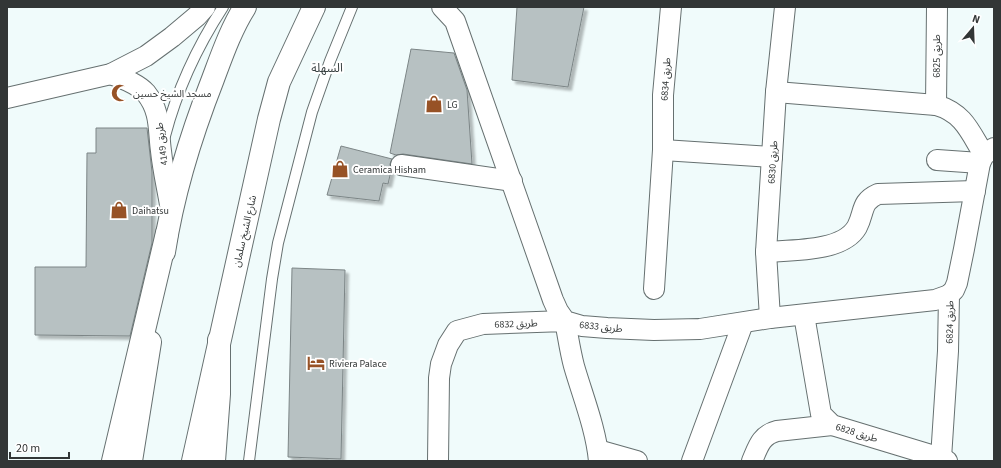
<svg xmlns="http://www.w3.org/2000/svg" width="1001" height="468" font-family="'Source Sans 3','Noto Sans Arabic',sans-serif">
	<style>
		.building { fill: #b7c1c2; stroke: #7c8586; filter: url(#shadow) }
		.lines { fill: none; stroke-linecap: round; stroke-linejoin: round }
		.lane-casing { stroke: #667070; stroke-width: 12 }
		.street-casing { stroke: #667070; stroke-width: 22 }
		.primary-casing { stroke: #667070; stroke-width: 24 }
		.highway-casing { stroke: #667070; stroke-width: 24 }
		.lane { stroke: #fff; stroke-width: 10 }
		.street { stroke: #fff; stroke-width: 20 }
		.primary { stroke: #fff; stroke-width: 22 }
		.highway { stroke: #fff; stroke-width: 22 }
		.labels { text-anchor: middle; stroke-width: 4; stroke-linejoin: round; paint-order: stroke }
		.street-label { font-size: 10px; fill: #323636; stroke: #fff }
		.poi-label { font-size: 10px; fill: #323636; stroke: #fff; text-anchor: start }
		.quarter-label { font-size: 12px; fill: #373f40; stroke: #fff }
	</style>
	<defs>
		<filter id="shadow"><feDropShadow dx="3.5" dy="3.5" stdDeviation="1" flood-color="#0004"/></filter>
	</defs>
	<rect width="100%" height="100%" fill="#f0fbfb"/>
	<g class="building">
		<path d="M517 7H584L568 87 512 80Z"/>
		<path d="M411 49 454 53 467 90 472 164 403 154 396 155 390 153Z"/>
		<path d="M96 128H147L152 172V243L130 336 35 335V267H86L87 153H96Z"/>
		<path d="M341 146 392 159 390 164 391 171 388 184 383 183 379 201 327 195Z"/>
		<path d="M292 268 345 270 341 459 288 457Z"/>
	</g>
	<g class="lines">
		<g class="lane-casing">
			<g id="lane">
				<path d="M165 136C177 90 197 47 223 7"/>
				<path d="M249 461 272 279 278 243 312 112 330 61 352 7"/>
			</g>
		</g>
		<g class="street-casing">
			<g id="street">
				<path d="M442 7 455 21 553 300 558 311 565 321 582 326 607 328 654 330 700 329 770 318 935 300 949 295"/>
				<path d="M111 74C123 79 137 83 146 93 161 112 158 129 161 151 163 171 168 191 171 211"/>
				<path d="M776 92 936 105C964 113 970 132 984 155"/>
				<path d="M7 98 111 74 146 56 172 37 197 16 205 7"/>
				<path d="M936 105 937 7"/>
				<path d="M663 150 772 157"/>
				<path d="M937 160 980 163"/>
				<path d="M401 165 512 181"/>
				<path d="M766 252C792 250 843 252 857 227 865 212 860 202 878 194L975 191"/>
				<path d="M654 289 663 150V95L671 7"/>
				<path d="M804 315 821 414 832 425 941 458 947 461"/>
				<path d="M770 318 766 252 776 92 785 7"/>
				<path d="M598 450 637 461"/>
				<path d="M941 458 948 351 949 295 954 290 957 283 964 249 980 163 984 155 994 148"/>
				<path d="M438 461 439 378 441 364 448 345 457 331 483 324 565 321C568 336 570 351 574 366 583 397 596 429 599 461"/>
				<path d="M692 461 743 323"/>
				<path d="M752 461C758 447 761 435 777 431L832 425"/>
			</g>
		</g>
		<g class="primary-casing">
			<g id="primary">
				<path d="M164 252C173 193 191 135 213 79 222 55 231 29 245 7"/>
				<path d="M131 461 150 342"/>
				<path d="M193 461 269 119 279 82 314 7"/>
			</g>
		</g>
		<g class="highway-casing">
			<g id="highway">
				<path d="M113 461 167 233"/>
				<path d="M214 461 219 394V340"/>
			</g>
		</g>
		<use href="#lane" class="lane"/>
		<use href="#street" class="street"/>
		<use href="#primary" class="primary"/>
		<use href="#highway" class="highway"/>
	</g>
	<defs>
		<g id="mosque-bare" transform="scale(1.38)"><path d="M3.5-4.9A6 6 0 1 0 3.5 4.9A5 5 0 1 1 3.5-4.9Z" fill="#975226" stroke="#fff" stroke-width="2.5" paint-order="stroke"/></g>
		<g id="shop-bare" transform="scale(1.38)"><path d="M-5-2.5h2.3a2.7 3.5 0 0 1 5.4 0H5L5.5 6h-11ZM-1.5-2.5h3a1.5 2.3 0 0 0-3 0Z" fill="#975226" stroke="#fff" stroke-width="2.5" paint-order="stroke"/></g>
		<g id="hotel-bare" transform="scale(1.38)"><path d="M-6-4.5h1.5V1H6V5H4.5V3h-9V5H-6ZM-4 0a1.8 1.8 0 1 1 3.6 0ZM.5 0V-2.5h3Q6-2.5 6 0Z" fill="#975226" stroke="#fff" stroke-width="2.5" paint-order="stroke"/></g>
	</defs>
	<g fill-rule="evenodd">
		<use href="#mosque-bare" x="120" y="93"/>
		<use href="#shop-bare" x="434" y="104"/>
		<use href="#shop-bare" x="340" y="169"/>
		<use href="#shop-bare" x="119" y="210"/>
		<use href="#hotel-bare" x="316" y="363"/>
	</g>
	<g class="labels">
		<g class="street-label">
			<text transform="translate(936 56) rotate(-90)" y="4">طريق 6825</text>
			<text transform="translate(665 79) rotate(-86)" y="4">طريق 6834</text>
			<text transform="translate(161 144) rotate(-97)" y="4">طريق 4149</text>
			<text transform="translate(772 162) rotate(-86)" y="4">طريق 6830</text>
			<text transform="translate(244 231) rotate(-77)" y="4">شارع الشيخ سلمان</text>
			<text transform="translate(949 322) rotate(-89)" y="4">طريق 6824</text>
			<text transform="translate(516 323) rotate(-2)" y="4">طريق 6832</text>
			<text transform="translate(601 326) rotate(6)" y="4">طريق 6833</text>
			<text transform="translate(857 432) rotate(17)" y="4">طريق 6828</text>
		</g>
		<g class="poi-label">
			<text x="133" y="97">مسجد الشيخ حسين</text>
			<text x="447" y="108">LG</text>
			<text x="353" y="173">Ceramica Hisham</text>
			<text x="132" y="214">Daihatsu</text>
			<text x="329" y="367">Riviera Palace</text>
		</g>
		<g class="quarter-label">
			<text x="327" y="72">السهلة</text>
		</g>
	</g>
	<rect width="1001" height="468" fill="none" stroke="#323636" stroke-width="16"/>
	<g transform="translate(973 28) rotate(19)" stroke="#ffffff" stroke-width="3" paint-order="stroke">
	<path d="M0-3L7 15L0 10L-7 15Z" fill="#323636"/>
	<text y="-6" font-size="11" font-weight="bold" text-anchor="middle" fill="#323636">N</text>
	</g>
	<path d="M10 452v6h59v-6" fill="none" stroke="#323636" stroke-width="2"/>
	<text x="16" y="452" font-size="12" fill="#323636" stroke="#ffffff" stroke-width="3" paint-order="stroke">20 m</text>
</svg>
